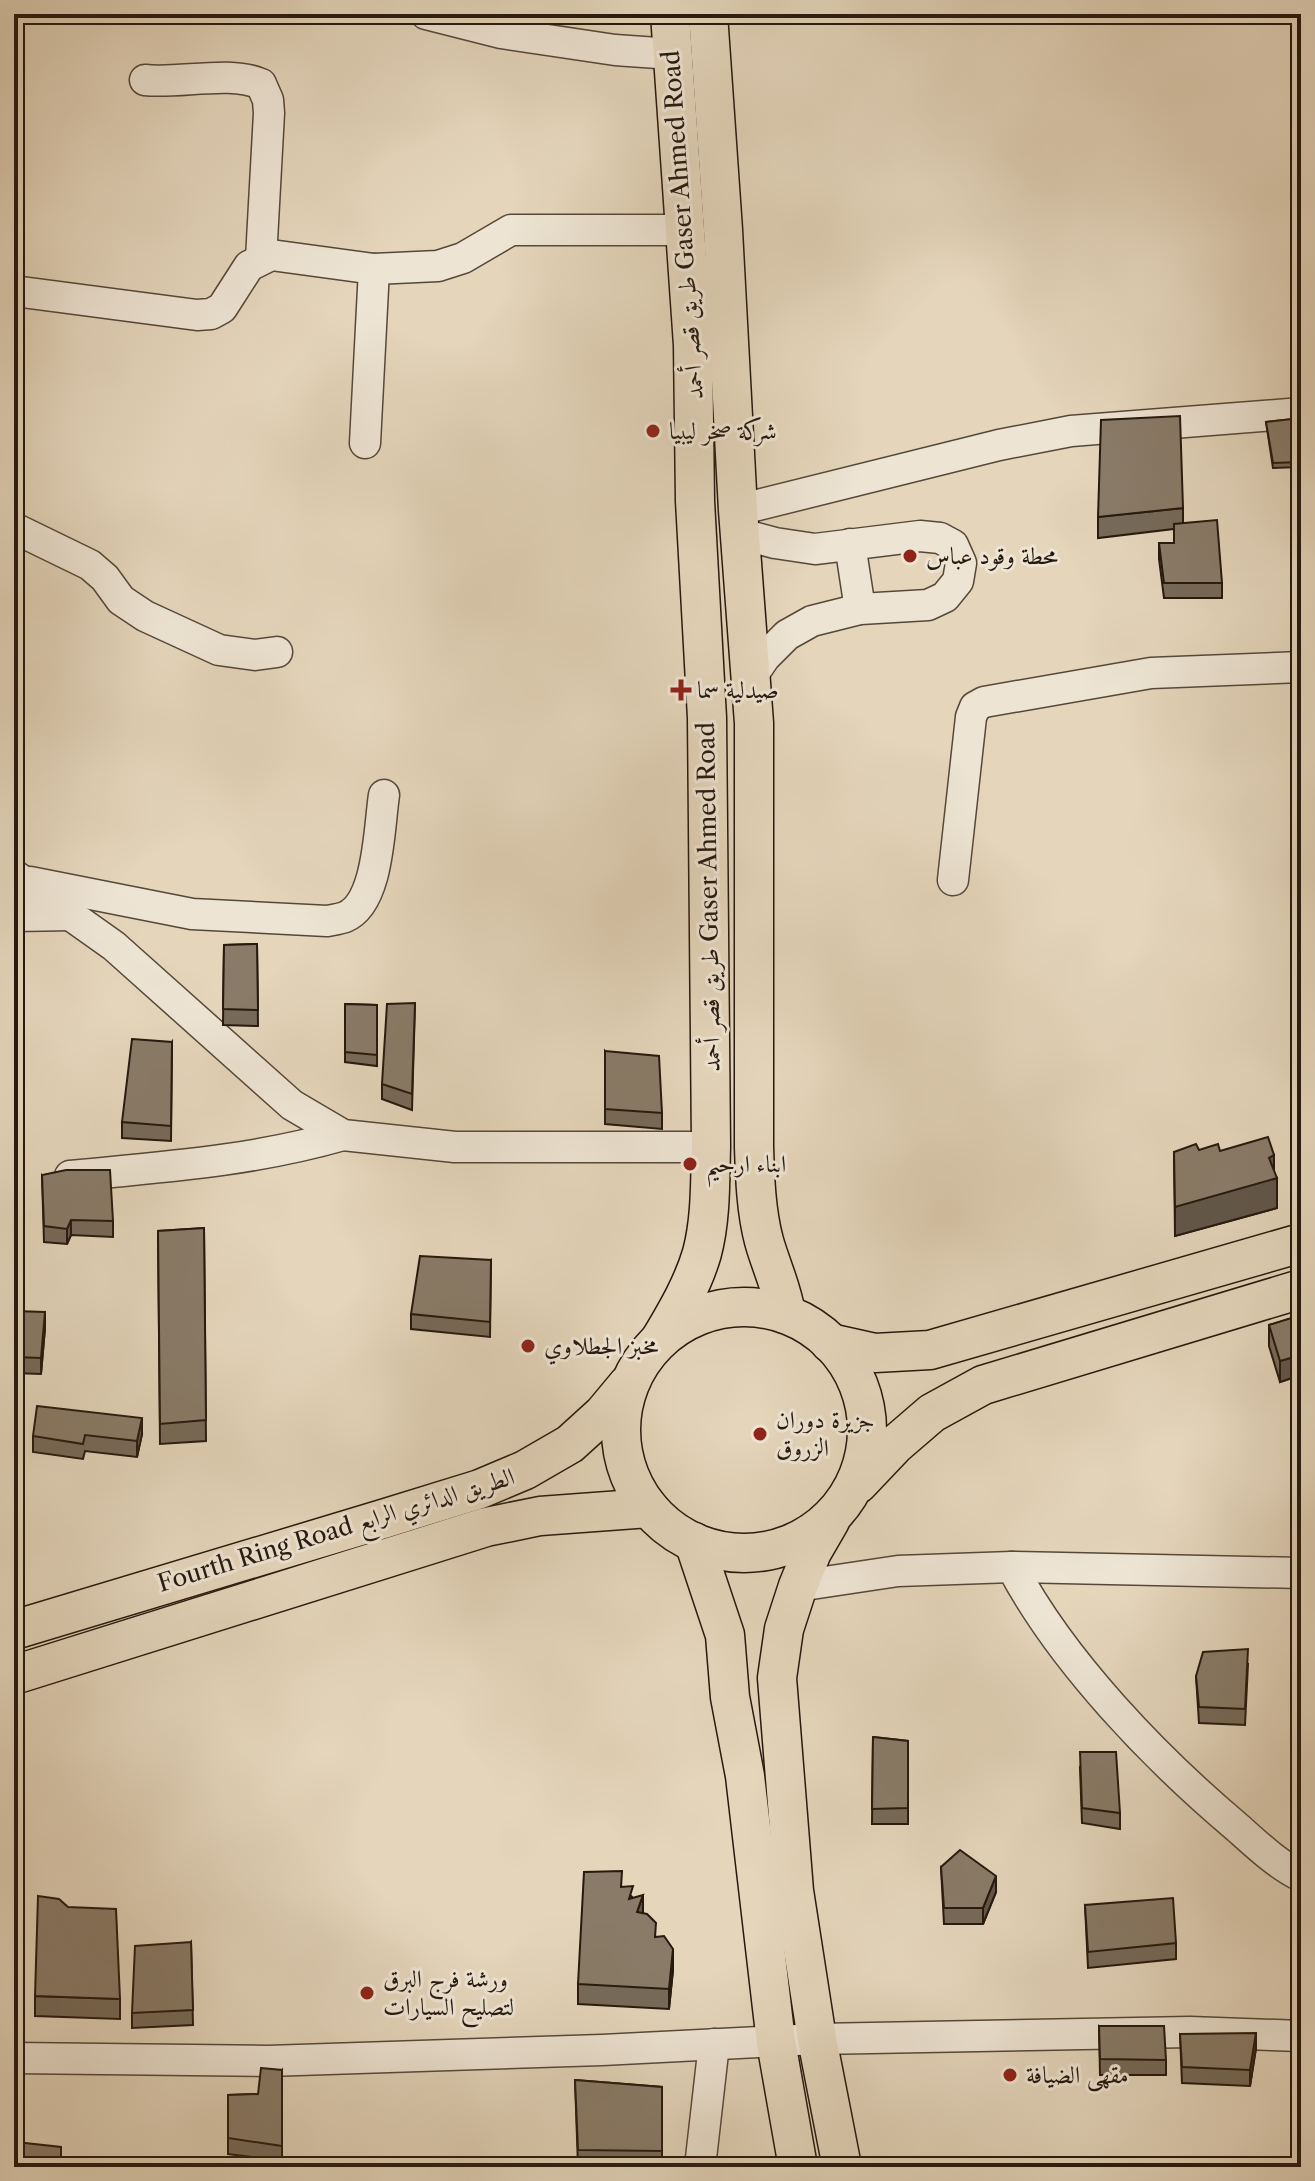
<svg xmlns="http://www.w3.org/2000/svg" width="1315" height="2181" font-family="'Libre Caslon Text',Amiri,serif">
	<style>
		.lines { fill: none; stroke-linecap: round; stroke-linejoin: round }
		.minor-casing { stroke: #564839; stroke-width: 33 }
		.major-casing { stroke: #26190e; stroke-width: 41 }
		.minor { stroke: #ede4d3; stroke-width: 30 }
		.major { stroke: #e4d5bb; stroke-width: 38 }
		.wall { fill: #766a59; stroke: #26190e; stroke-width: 2 }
		.shaded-wall { fill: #605649; stroke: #26190e; stroke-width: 2 }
		.building { fill: #897b68; stroke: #26190e; stroke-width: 2 }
		.poi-dot { fill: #8f2418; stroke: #ede4d3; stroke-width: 3 }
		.labels { text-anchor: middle; stroke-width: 6; stroke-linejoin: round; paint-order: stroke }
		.street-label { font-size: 24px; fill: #26190e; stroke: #ede4d3 }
		.poi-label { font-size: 24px; fill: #26190e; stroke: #ede4d3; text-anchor: start }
	</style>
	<rect width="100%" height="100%" fill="#e4d5bb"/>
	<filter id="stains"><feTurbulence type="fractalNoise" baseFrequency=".0025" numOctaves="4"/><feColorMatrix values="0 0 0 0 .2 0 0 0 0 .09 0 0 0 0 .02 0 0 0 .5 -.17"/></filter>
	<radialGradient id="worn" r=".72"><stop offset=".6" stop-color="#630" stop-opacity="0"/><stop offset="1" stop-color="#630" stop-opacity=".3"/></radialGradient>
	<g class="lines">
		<g class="minor-casing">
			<g id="minor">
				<path d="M426 14 501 33 615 50 672 54"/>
				<path d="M145 80C179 84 230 70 261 84L268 100 269 113 261 259"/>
				<path d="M14 291 197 315 211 314 222 308 249 266 271 255 374 269 438 266 463 258 511 230H686"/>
				<path d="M365 443 374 269"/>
				<path d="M738 510 999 445 1071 431 1301 413"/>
				<path d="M14 528 90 565 105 578 121 600 145 616 219 650 255 655 277 652"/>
				<path d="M741 534 775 543 815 549 920 536 940 538 953 545 961 563 958 581 945 597 928 605 860 609 812 621 787 635 765 657 752 676"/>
				<path d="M850 544 860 609"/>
				<path d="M14 875 114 946 292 1105 343 1135 455 1147H711"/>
				<path d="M953 880 971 717 975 707 984 702 1151 673 1301 667"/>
				<path d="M30 882 192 914 327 921C332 920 340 919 345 917 379 903 379 827 384 795"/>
				<path d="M14 916 72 915"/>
				<path d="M70 1176C163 1167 253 1161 343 1135"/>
				<path d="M1012 1567C1062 1662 1156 1759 1238 1828 1257 1845 1278 1865 1301 1876"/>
				<path d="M798 1586 898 1571 1012 1567 1301 1573"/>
				<path d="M14 2058 268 2061 602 2050 817 2039 1190 2032 1301 2036"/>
				<path d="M700 2167 714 2044"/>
			</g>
		</g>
		<g class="major-casing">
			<g id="major">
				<path d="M708 14 723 230 738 510 754 723V1147C755 1178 756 1211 764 1241 771 1266 782 1288 786 1314"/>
				<circle cx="744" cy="1430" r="123"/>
				<path d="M661 1338C677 1311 693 1284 702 1253 711 1219 710 1182 711 1147L707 718 695 501 693 345 670 14"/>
				<path d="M830 1343 875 1353 930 1350 1301 1243"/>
				<path d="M858 1484 896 1444 932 1413 983 1385 1301 1289"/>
				<path d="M830 1521 812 1552 798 1586 784 1629 777 1678 794 1891 817 2039 842 2167"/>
				<path d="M694 1542 725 1635 730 1697 745 1776 776 2042 798 2167"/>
				<path d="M14 1630 383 1519 480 1489 525 1470 570 1444 603 1414 628 1384"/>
				<path d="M14 1675 486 1527 540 1516 649 1508"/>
			</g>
		</g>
		<use href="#minor" class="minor"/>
		<use href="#major" class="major"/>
	</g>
	<g class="wall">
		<path d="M1301 418V467L1273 468 1266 422Z"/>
		<path d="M1183 508V523L1222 583V598H1164L1159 559V543H1174V529L1098 538V517Z"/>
		<path d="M257 944 258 1026 223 1025 224 945Z"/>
		<path d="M415 1003 412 1110 382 1099V1084Z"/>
		<path d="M345 1004 377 1005V1066L345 1062Z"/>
		<path d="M172 1042 171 1141 122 1138V1122Z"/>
		<path d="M605 1051 662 1113V1129L605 1124Z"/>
		<path d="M1220 1151 1274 1171 1277 1208 1175 1236 1174 1152Z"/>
		<path d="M42 1175 113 1221V1237L71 1235 67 1244 44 1242Z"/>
		<path d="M204 1228 206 1441 160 1444 158 1231Z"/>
		<path d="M491 1260 490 1337 411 1329V1314Z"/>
		<path d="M14 1311 45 1328 41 1374 14 1373Z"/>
		<path d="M1301 1315V1375L1280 1382 1269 1346V1325Z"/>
		<path d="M142 1434 137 1457 85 1451 83 1459 33 1452V1436Z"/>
		<path d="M1248 1664 1245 1725 1199 1723 1196 1676Z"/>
		<path d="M873 1737 908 1741V1824H872Z"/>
		<path d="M1080 1768 1120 1813V1829L1082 1823Z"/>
		<path d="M941 1867 996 1892 983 1924H944Z"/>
		<path d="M622 1887 633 1898 643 1913 673 1970 669 2009 578 2004V1984Z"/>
		<path d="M1085 1905 1176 1943V1959L1088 1968Z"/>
		<path d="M191 1942 193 2025 132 2028V2013Z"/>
		<path d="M35 1996 120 1999V2019L35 2016Z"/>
		<path d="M1099 2026 1166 2060V2075H1100Z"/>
		<path d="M1180 2034 1256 2048 1250 2086 1182 2083Z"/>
		<path d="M282 2070V2161L228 2154V2095L258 2094Z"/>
		<path d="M575 2080 662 2087V2167H578Z"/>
	</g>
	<g class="shaded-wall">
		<path d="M1274 1155V1179L1277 1178V1208L1175 1236V1207Z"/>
		<path d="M71 1220V1235L67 1244V1229Z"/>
		<path d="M45 1312V1328L41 1374V1358Z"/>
		<path d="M1301 1355V1375L1280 1382V1361Z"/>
		<path d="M142 1418V1434L137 1457V1441Z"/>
		<path d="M16 1519V1534L14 1553V1537Z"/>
		<path d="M996 1876V1892L983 1924V1908Z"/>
		<path d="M643 1895V1916L637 1912Z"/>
		<path d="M673 1949V1970L669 2009V1989Z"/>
		<path d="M1256 2033V2048L1250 2086V2070Z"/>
	</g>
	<g class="building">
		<path d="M1180 416 1183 508 1098 517 1101 420Z"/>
		<path d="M1301 418V462L1273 463 1266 422Z"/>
		<path d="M1217 520 1222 583H1164L1159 543H1174V524Z"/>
		<path d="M257 944 258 1010 223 1009 224 945Z"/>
		<path d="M415 1003 412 1094 382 1084 387 1004Z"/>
		<path d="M345 1004 377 1005V1055L345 1052Z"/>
		<path d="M132 1039 172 1042 171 1126 122 1122Z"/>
		<path d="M605 1051 659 1056 662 1113 605 1109Z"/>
		<path d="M1268 1137 1274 1155 1269 1158 1277 1178 1175 1207 1174 1152 1196 1144 1199 1150 1218 1144 1220 1151Z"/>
		<path d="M66 1170H110L113 1221 71 1220 67 1229 44 1226 42 1175Z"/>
		<path d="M204 1228 206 1420 160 1424 158 1231Z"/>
		<path d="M420 1256 491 1260 490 1322 411 1314Z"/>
		<path d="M14 1311 45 1312 41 1358 14 1357Z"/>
		<path d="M1301 1315V1355L1280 1361 1269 1325Z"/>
		<path d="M37 1406 142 1418 137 1441 85 1435 83 1444 33 1436Z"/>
		<path d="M14 1505 16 1519 14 1537Z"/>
		<path d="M1248 1649 1245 1709 1199 1707 1196 1676 1203 1652Z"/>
		<path d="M873 1737 908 1741V1808L872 1809Z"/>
		<path d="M1080 1752H1116L1120 1813 1082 1808Z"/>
		<path d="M960 1850 996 1876 983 1908H944L941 1867Z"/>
		<path d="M622 1871 621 1887 633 1886 629 1899 643 1895 637 1912 647 1914 656 1923 655 1937 664 1936 673 1949 669 1989 578 1984 584 1872Z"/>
		<path d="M38 1896 59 1899 68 1907 116 1909 120 1999 35 1996Z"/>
		<path d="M1173 1898 1176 1943 1088 1952 1085 1905Z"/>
		<path d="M191 1942 193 2010 132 2013 135 1946Z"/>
		<path d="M1099 2026H1164L1166 2060 1100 2059Z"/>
		<path d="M1256 2033 1250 2070 1182 2067 1180 2034Z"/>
		<path d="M261 2068 282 2070V2146L228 2138V2095L258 2094Z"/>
		<path d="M575 2080 662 2087V2151L578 2150Z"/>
		<path d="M16 2142 61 2147V2167H15Z"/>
		<path d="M194 2164 195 2167H173Z"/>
	</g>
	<g class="poi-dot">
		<circle cx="653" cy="431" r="8"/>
		<circle cx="910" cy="556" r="8"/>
		<path d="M677 678h8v8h8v8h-8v8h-8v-8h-8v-8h8z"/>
		<circle cx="690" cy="1164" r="8"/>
		<circle cx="528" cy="1346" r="8"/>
		<circle cx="760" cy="1434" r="8"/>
		<circle cx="367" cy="1993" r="8"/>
		<circle cx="1010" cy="2075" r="8"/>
	</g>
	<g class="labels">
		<g class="street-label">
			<text transform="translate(683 225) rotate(-94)" y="8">طريق قصر أحمد Gaser Ahmed Road</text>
			<text transform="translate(709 897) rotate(-91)" y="8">طريق قصر أحمد Gaser Ahmed Road</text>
			<text transform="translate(336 1530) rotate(-17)" y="8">Fourth Ring Road الطريق الدائري الرابع</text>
		</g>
		<g class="poi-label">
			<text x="669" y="439">شركة صخر ليبيا</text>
			<text x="926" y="564">محطة وقود عباس</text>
			<text x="697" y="698">صيدلية سما</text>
			<text x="706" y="1172">ابناء ارحيم</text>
			<text x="544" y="1354">مخبز الجطلاوي</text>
			<text x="776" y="1428">جزيرة دوران<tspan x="776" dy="28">الزروق</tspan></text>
			<text x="383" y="1987">ورشة فرج البرق<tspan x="383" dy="28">لتصليح السيارات</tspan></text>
			<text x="1026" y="2083">مقهى الضيافة</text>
		</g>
	</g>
	<rect width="1315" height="2181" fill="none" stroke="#e4d5bb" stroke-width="48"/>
	<rect x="16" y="16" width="1283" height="2149" fill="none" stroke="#26190e" stroke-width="4"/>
	<rect x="24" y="24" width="1267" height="2133" fill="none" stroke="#26190e" stroke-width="2"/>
	<rect width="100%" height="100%" filter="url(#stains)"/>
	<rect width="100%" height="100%" fill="url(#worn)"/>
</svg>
